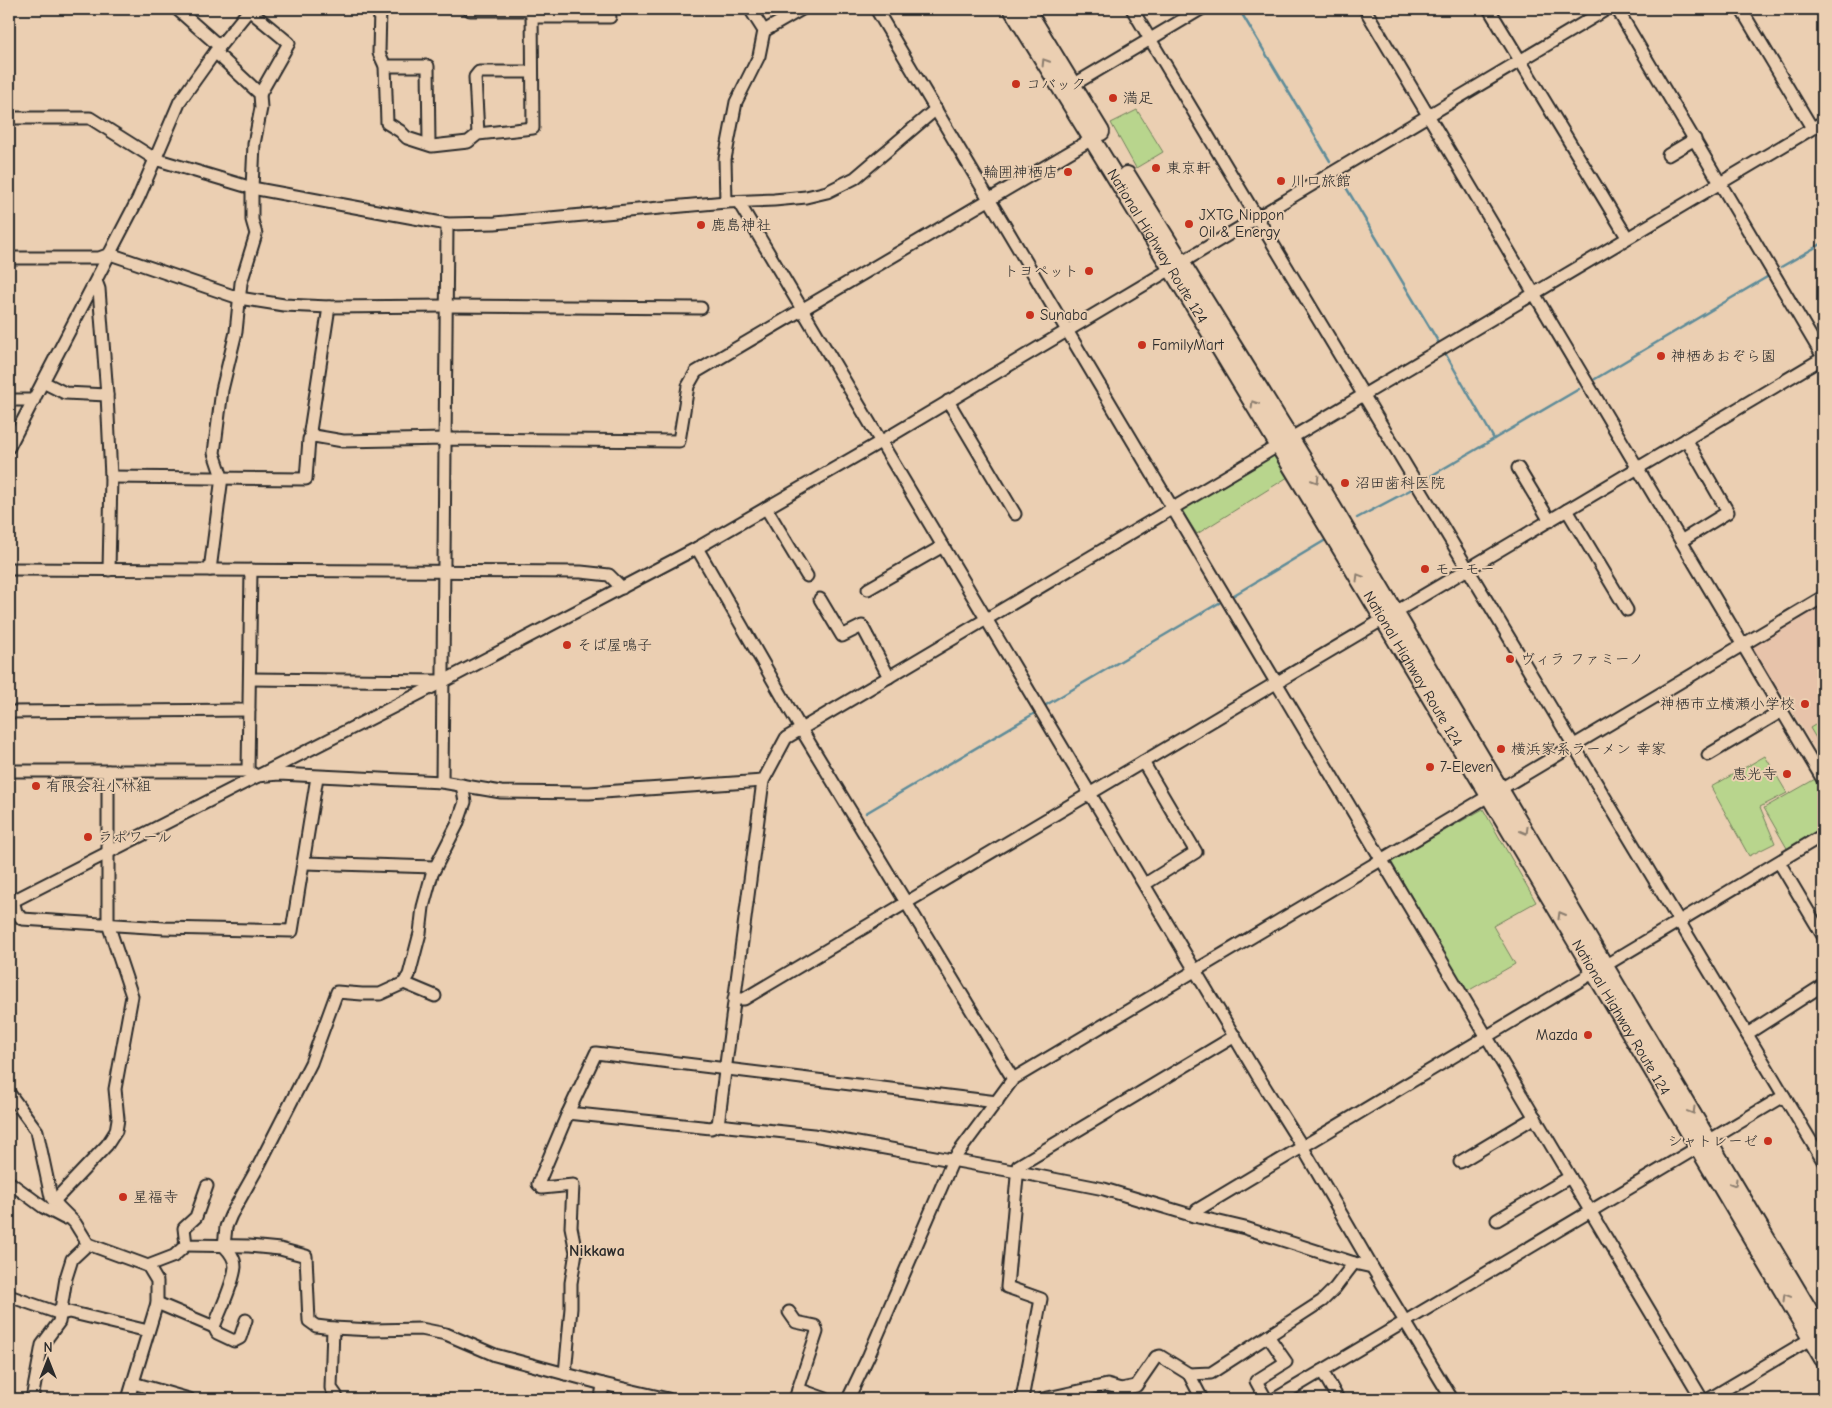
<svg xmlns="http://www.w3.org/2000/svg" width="1832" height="1408" font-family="'Comic Neue','Klee One',sans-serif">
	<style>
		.built { fill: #e7c3aa }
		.green { fill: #b8d58d; stroke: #72805c }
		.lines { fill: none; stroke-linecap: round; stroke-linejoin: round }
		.stream { stroke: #5f8c99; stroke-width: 2.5 }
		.minor-casing { stroke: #2b2b2b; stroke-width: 15 }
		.highway-casing { stroke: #2b2b2b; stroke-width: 20 }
		.minor { stroke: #ebcfb2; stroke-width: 11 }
		.highway { stroke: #ebcfb2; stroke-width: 16 }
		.oneway { stroke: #8b7d6e }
		.poi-dot { fill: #c8321e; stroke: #ebcfb2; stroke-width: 2 }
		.labels { text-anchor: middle; stroke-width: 4; stroke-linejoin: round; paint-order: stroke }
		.poi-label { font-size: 15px; fill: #2b2b2b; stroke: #ebcfb2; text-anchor: start }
		.street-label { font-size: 15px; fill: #2b2b2b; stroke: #ebcfb2 }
		.neighbourhood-label { font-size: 16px; font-weight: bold; fill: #2b2b2b; stroke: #ebcfb2 }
	</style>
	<rect width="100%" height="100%" fill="#ebcfb2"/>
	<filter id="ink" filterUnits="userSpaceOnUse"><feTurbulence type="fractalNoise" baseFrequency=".02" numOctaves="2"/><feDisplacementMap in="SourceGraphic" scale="10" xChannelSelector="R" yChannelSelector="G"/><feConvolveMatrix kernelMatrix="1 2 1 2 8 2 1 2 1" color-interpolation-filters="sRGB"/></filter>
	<g filter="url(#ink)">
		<path class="built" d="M1823 604V761L1752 647Z"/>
		<g class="green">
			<path d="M1137 110 1163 152 1136 168 1111 123Z"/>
			<path d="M1273 453 1288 477 1197 534 1181 509Z"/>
			<path d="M1823 720V750L1810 728Z"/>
			<path d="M1765 756 1787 793 1760 807 1775 843 1749 856 1711 787Z"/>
			<path d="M1817 778 1823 788V829L1788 850 1764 808Z"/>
			<path d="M1483 809 1536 902 1493 926 1515 964 1466 992 1391 861Z"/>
		</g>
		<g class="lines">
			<g class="stream">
				<path d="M1239 9 1330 161"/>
				<path d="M1341 179 1439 343"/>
				<path d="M1781 267 1823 243"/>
				<path d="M1445 353 1494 439"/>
				<path d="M1595 379 1767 277"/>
				<path d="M1424 480 1579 389"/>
				<path d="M1357 518 1412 489"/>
				<path d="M1234 595 1324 541"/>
				<path d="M1046 705 1219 603"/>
				<path d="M866 813 1035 713"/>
			</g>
			<g class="minor-casing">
				<g id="minor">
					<path d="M177 9 219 46"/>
					<path d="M380 9 379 53 385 66 387 123 400 131 407 138 432 146 468 142 478 134 533 128 532 9"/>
					<path d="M876 9 1702 1399"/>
					<path d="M1132 9 1823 1161"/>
					<path d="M1365 9 1823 780"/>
					<path d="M1489 9 1627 237"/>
					<path d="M1617 9 1823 357"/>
					<path d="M1741 9 1812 128"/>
					<path d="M249 10 289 43 260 94"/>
					<path d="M470 10H532"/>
					<path d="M532 17H610"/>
					<path d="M764 31 802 9"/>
					<path d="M385 66H428L429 144"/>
					<path d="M1073 85 1201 9"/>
					<path d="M9 118H90L155 159 252 188 447 224 495 223 726 202 774 200 806 197 827 192 855 178 936 109"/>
					<path d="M478 134 475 77 479 72H532"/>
					<path d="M1668 155 1695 139"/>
					<path d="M726 202 725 159 736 102 759 56 764 31 750 9"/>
					<path d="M739 203 1256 1073 1303 1148 1372 1267 1452 1399"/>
					<path d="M9 258H99L110 254 239 298 284 305 329 307 447 306 701 308"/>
					<path d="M96 281 99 289 107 395 111 477 109 570"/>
					<path d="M329 307 310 431 314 436 343 441 445 439 679 441 688 386 696 372 1092 139"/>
					<path d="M43 382 65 393 107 395"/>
					<path d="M9 400H34"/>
					<path d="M948 401 1015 514"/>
					<path d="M9 447 138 199 180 101 215 52 250 9"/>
					<path d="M1518 468 1550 521"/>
					<path d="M111 477 306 479 309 439 314 436"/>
					<path d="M766 508 807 576"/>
					<path d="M1567 510 1627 610"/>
					<path d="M1681 541 1728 512 1686 439"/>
					<path d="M697 548 801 729 1013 1079"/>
					<path d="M9 569 581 572 609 575 622 588"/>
					<path d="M210 570 222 477 214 453 222 390 236 332 241 283 256 234 252 220V188L254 144 261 108 260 94 215 52"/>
					<path d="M868 589 943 546"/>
					<path d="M820 599 842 636 862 626 889 677"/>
					<path d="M250 679 441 681"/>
					<path d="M9 712 249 710"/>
					<path d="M1708 755 1782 711"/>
					<path d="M1143 762 1196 852 1145 884"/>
					<path d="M9 771H248L257 776 279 774 442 782 501 792 589 793 763 781"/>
					<path d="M248 771 251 570"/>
					<path d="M442 782 447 224"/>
					<path d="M1779 862 1823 936"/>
					<path d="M305 863 434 867"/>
					<path d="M13 900 16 912 22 919 164 928 292 931 317 777"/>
					<path d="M9 903 444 681 697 548 882 441 1607 9"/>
					<path d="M404 983 435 996"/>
					<path d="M734 999H744L1823 358"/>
					<path d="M1747 1034 1823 985"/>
					<path d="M9 1093 37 1131 51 1197 59 1207 75 1223 88 1244 148 1266 157 1281V1303L128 1399"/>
					<path d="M718 1125 711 1128 568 1113 596 1053 997 1102"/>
					<path d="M1460 1162 1535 1117"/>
					<path d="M9 1182 43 1207 64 1218"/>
					<path d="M207 1186 196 1217 184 1228 186 1245 249 1246 280 1249 306 1256 309 1321 316 1326 333 1328 331 1388 336 1395 337 1399"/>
					<path d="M54 1201 107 1145 116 1131 118 1119 115 1089 132 996 108 924V771"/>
					<path d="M1194 1216 1197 1210 1823 835"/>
					<path d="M1497 1220 1570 1177"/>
					<path d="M148 1266 174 1256 186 1245"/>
					<path d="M1372 1267 1354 1263 1245 1228 1194 1216 1104 1189 1018 1172 813 1135 718 1125 763 781 786 738 1823 122"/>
					<path d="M9 1296 61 1314 69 1312 148 1331"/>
					<path d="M157 1303 214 1327"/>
					<path d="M789 1312 796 1322 815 1326 817 1332 795 1399"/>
					<path d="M246 1320 240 1338 234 1341 217 1333 214 1327C220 1310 233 1286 235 1267 235 1258 230 1252 224 1246L226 1227 231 1215 258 1167 311 1063 337 992 362 994H380L404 983 409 975 420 933 423 907 432 874 457 825 465 802 462 785"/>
					<path d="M333 1328 373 1330 421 1329 446 1334 495 1355 603 1384 668 1399"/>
					<path d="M1322 1371 1338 1399"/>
					<path d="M565 1374 571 1308V1283L576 1252 571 1227 573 1185 542 1188 538 1184 568 1113"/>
					<path d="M1189 1374 1202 1399"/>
					<path d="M133 1383 189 1399"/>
					<path d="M798 1389 826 1399"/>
					<path d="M32 1399 42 1345 59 1322 66 1278 72 1259 88 1244"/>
					<path d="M601 1399 603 1384"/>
					<path d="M848 1399 869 1355 953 1160 1013 1079 1823 597"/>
					<path d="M1022 1399 1041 1299 1007 1287 1018 1166 1235 1036"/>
					<path d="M1043 1399 1107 1385 1121 1389 1136 1386 1156 1357 1160 1356 1189 1374 1211 1373 1322 1301 1335 1288 1354 1263"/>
					<path d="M1266 1399 1256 1381 1286 1362 1268 1336"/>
					<path d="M1275 1399 1784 1096"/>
					<path d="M1709 1399 1817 1335"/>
				</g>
			</g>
			<g class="highway-casing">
				<g id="highway">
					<path id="s1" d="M1012 9C1288 456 1557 907 1823 1359"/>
					<path d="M1026 9 1101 132"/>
					<path d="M1127 175 1326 496 1823 1334"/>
				</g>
			</g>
			<use href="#minor" class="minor"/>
			<use href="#highway" class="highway"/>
		</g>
		<defs><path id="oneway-chevron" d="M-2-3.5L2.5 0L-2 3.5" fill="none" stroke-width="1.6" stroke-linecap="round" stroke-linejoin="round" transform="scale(1.25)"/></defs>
		<g class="oneway">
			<use href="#oneway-chevron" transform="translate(1045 62) rotate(-122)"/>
			<use href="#oneway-chevron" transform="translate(1254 404) rotate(-122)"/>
			<use href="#oneway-chevron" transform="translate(1316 480) rotate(58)"/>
			<use href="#oneway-chevron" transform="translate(1359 577) rotate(-121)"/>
			<use href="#oneway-chevron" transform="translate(1525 831) rotate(60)"/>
			<use href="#oneway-chevron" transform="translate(1561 915) rotate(-120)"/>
			<use href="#oneway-chevron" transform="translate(1692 1111) rotate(59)"/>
			<use href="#oneway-chevron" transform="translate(1734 1183) rotate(59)"/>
			<use href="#oneway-chevron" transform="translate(1786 1297) rotate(-121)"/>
		</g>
	</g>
	<g class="poi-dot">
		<circle cx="1016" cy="84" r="5"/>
		<circle cx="1113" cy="98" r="5"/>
		<circle cx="1156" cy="168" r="5"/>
		<circle cx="1068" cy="172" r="5"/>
		<circle cx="1281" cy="181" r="5"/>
		<circle cx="1189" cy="224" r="5"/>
		<circle cx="701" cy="225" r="5"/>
		<circle cx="1089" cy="271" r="5"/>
		<circle cx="1030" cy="315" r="5"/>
		<circle cx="1142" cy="345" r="5"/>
		<circle cx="1661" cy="356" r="5"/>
		<circle cx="1345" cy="483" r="5"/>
		<circle cx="1425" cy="569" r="5"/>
		<circle cx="567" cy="645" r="5"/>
		<circle cx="1510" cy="659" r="5"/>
		<circle cx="1805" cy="704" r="5"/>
		<circle cx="1501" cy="749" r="5"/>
		<circle cx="1430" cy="767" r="5"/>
		<circle cx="1787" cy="774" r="5"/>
		<circle cx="36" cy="786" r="5"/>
		<circle cx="88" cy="837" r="5"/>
		<circle cx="1588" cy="1035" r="5"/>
		<circle cx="1768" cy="1141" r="5"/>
		<circle cx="123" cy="1197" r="5"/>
	</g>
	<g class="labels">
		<g class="poi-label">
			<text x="1026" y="89">コバック</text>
			<text x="1123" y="103">満足</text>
			<text x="1166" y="173">東京軒</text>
			<text x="1058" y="177" text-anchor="end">輪囲神栖店</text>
			<text x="1291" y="186">川口旅館</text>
			<text x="1199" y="220">JXTG Nippon<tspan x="1199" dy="17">Oil &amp; Energy</tspan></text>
			<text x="711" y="230">鹿島神社</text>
			<text x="1079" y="276" text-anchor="end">トヨペット</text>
			<text x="1040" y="320">Sunaba</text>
			<text x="1152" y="350">FamilyMart</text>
			<text x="1671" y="361">神栖あおぞら園</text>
			<text x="1355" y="488">沼田歯科医院</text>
			<text x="1435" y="574">モーモー</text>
			<text x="577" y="650">そば屋鳴子</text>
			<text x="1520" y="664">ヴィラ ファミーノ</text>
			<text x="1795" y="709" text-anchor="end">神栖市立横瀬小学校</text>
			<text x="1511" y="754">横浜家系ラーメン 幸家</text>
			<text x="1440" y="772">7-Eleven</text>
			<text x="1777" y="779" text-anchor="end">恵光寺</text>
			<text x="46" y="791">有限会社小林組</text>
			<text x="98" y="842">ラポワール</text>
			<text x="1578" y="1040" text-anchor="end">Mazda</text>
			<text x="1758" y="1146" text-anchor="end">シャトレーゼ</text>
			<text x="133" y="1202">星福寺</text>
		</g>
		<g class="street-label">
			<text dy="5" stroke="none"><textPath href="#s1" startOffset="278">National Highway Route 124</textPath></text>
			<text dy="5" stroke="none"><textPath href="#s1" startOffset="772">National Highway Route 124</textPath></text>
			<text dy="5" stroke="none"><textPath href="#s1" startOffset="1178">National Highway Route 124</textPath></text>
		</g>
		<g class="neighbourhood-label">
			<text x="597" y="1256">Nikkawa</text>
		</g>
	</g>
	<rect width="1832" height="1408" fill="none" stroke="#ebcfb2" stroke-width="30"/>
	<rect x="15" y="15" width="1802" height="1378" fill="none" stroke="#2b2b2b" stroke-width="2" filter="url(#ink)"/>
	<g transform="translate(48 1360)" stroke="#ebcfb2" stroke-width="4" paint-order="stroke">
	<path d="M0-4L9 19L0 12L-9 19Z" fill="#2b2b2b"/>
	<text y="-8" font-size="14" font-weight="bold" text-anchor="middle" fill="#2b2b2b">N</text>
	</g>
</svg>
